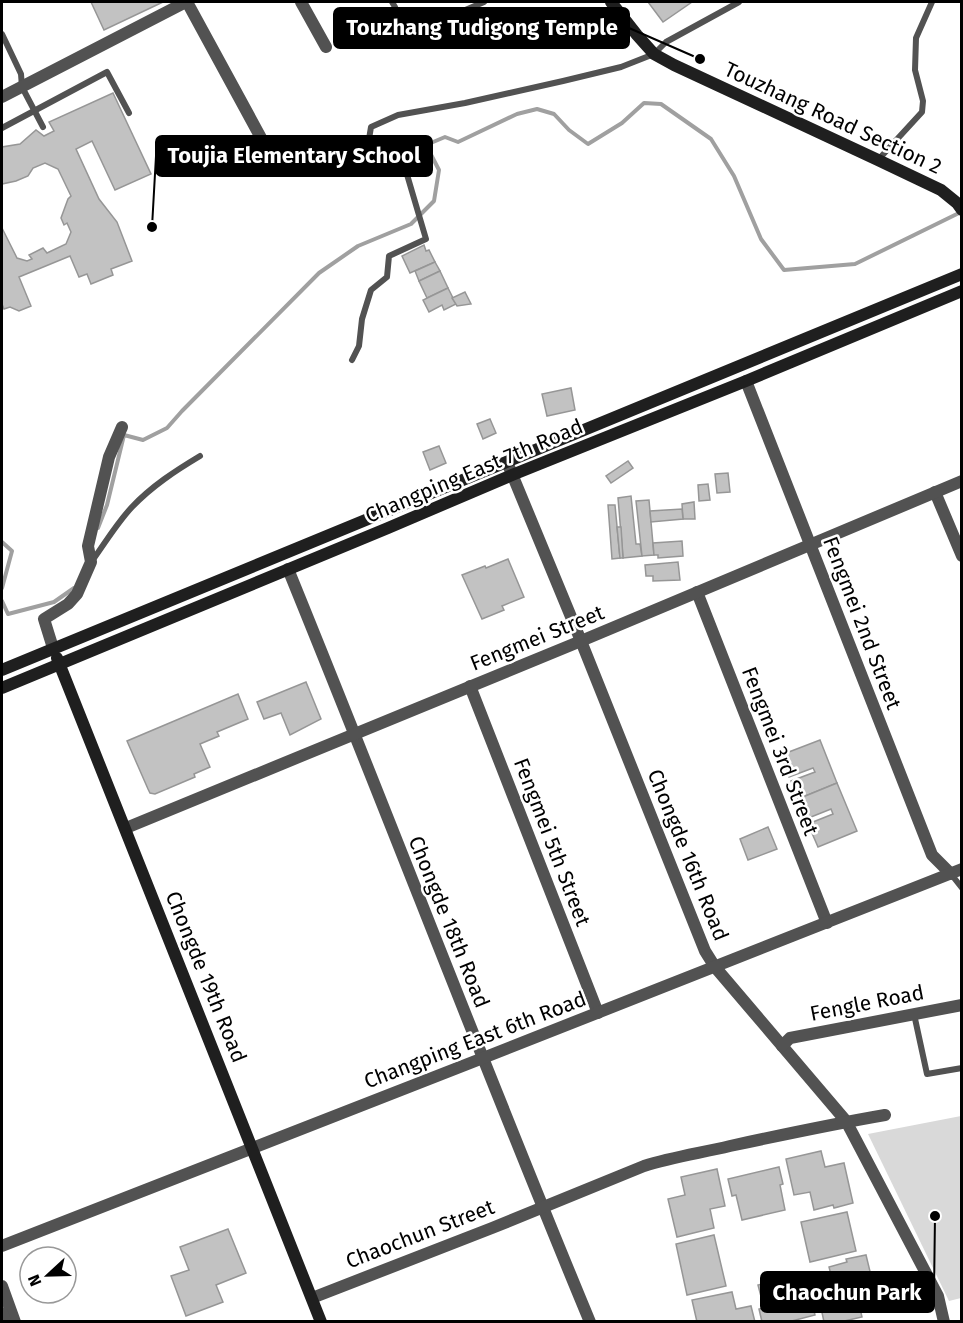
<svg xmlns="http://www.w3.org/2000/svg" width="963" height="1323" font-family="'Fira Sans',sans-serif">
	<style>
		.green { fill: #d9d9d9 }
		.lines { fill: none; stroke-linecap: round; stroke-linejoin: round }
		.stream { stroke: #a0a0a0; stroke-width: 4 }
		.building { fill: #c2c2c2; stroke: #969696; stroke-width: 1.5 }
		.lane { stroke: #525252; stroke-width: 6 }
		.street { stroke: #525252; stroke-width: 12 }
		.secondary { stroke: #1f1f1f; stroke-width: 12 }
		.labels { text-anchor: middle; stroke-width: 5; stroke-linejoin: round; paint-order: stroke }
		.street-label { font-size: 21px; fill: #000; stroke: #fff }
		.leader { fill: none; stroke: #000; stroke-width: 2 }
		.callout-dot { fill: #000; stroke: #fff; stroke-width: 2 }
		.callout { fill: #000; stroke: #000; stroke-width: 2 }
		.callout-label { font-size: 22px; text-anchor: middle; font-weight: bold; fill: #fff }
	</style>
	<rect width="100%" height="100%" fill="#fff"/>
	<path class="green" d="M961 1116V1298L949 1301 868 1134Z"/>
	<g class="lines">
		<g class="stream">
			<path d="M98 528 107 505 124 435 143 440 167 428 182 411 319 273 358 246 411 224 434 201 439 170 426 145 445 137 458 142 517 114 537 109 554 114 569 130 588 144 622 123 644 103 661 104 711 139 734 176 761 239 784 270 855 264 961 212"/>
			<path d="M2 542 12 551 2 588"/>
			<path d="M2 601 8 614 54 602 74 588"/>
		</g>
	</g>
	<g class="building">
		<path d="M91 2H163L104 30Z"/>
		<path d="M648 2H692L663 22Z"/>
		<path d="M113 93 151 174 115 190 92 141 76 149 99 199 117 222 132 261 111 269 113 275 91 284 87 274 79 277 70 256 19 277 31 306 19 311 10 307 4 309 2 304V228L17 258 27 261 32 259 29 255 43 248 47 253 66 244 71 232 67 223 64 225 61 218 68 199 71 196 58 169 45 163 33 168 28 176 16 181 2 184V147L20 144 36 130 44 136 54 131 49 122Z"/>
		<path d="M424 245 426 251 429 250 435 262 410 273 402 256Z"/>
		<path d="M435 262 440 271 419 281 415 271Z"/>
		<path d="M440 271 448 288 427 298 419 281Z"/>
		<path d="M448 288 456 304 444 310 442 305 429 312 423 300Z"/>
		<path d="M465 292 471 304 457 306 452 298Z"/>
		<path d="M571 388 575 410 547 416 542 394Z"/>
		<path d="M490 419 496 433 483 439 477 424Z"/>
		<path d="M439 446 446 463 430 470 423 452Z"/>
		<path d="M628 461 633 468 611 483 606 476Z"/>
		<path d="M728 473 730 492 717 493 715 474Z"/>
		<path d="M708 484 710 500 699 501 698 485Z"/>
		<path d="M631 496 636 544H640L642 556 623 558 618 498Z"/>
		<path d="M649 500 654 555 642 556 636 501Z"/>
		<path d="M694 502 695 519H683L682 504Z"/>
		<path d="M608 505H615L620 558 612 559Z"/>
		<path d="M682 509 683 519 651 522 650 511Z"/>
		<path d="M617 527H621L623 558H620Z"/>
		<path d="M682 541 683 556 658 558V555H654L653 543Z"/>
		<path d="M508 559 524 597 502 606 504 610 482 619 462 575 485 566 486 568Z"/>
		<path d="M678 562 680 580 653 581V576H646L645 565Z"/>
		<path d="M306 682 321 719 290 735 281 713 264 719 257 702Z"/>
		<path d="M238 694 248 719 217 732 219 736 200 744 210 767 194 774 195 777 155 794 150 793 148 789 127 741Z"/>
		<path d="M820 740 837 783 798 799 791 781 815 772 813 768 789 777 781 755Z"/>
		<path d="M837 783 857 831 818 847 808 824 833 814 831 809 806 819 798 799Z"/>
		<path d="M768 827 777 849 748 860 740 839Z"/>
		<path d="M821 1151 825 1167 844 1163 853 1203 834 1208 833 1205 814 1210 810 1192 794 1195 786 1159Z"/>
		<path d="M779 1167 783 1184 780 1185 785 1210 742 1220 736 1195 732 1196 728 1179Z"/>
		<path d="M717 1169 725 1206 710 1209 714 1228 677 1237 668 1199 685 1195 681 1177Z"/>
		<path d="M847 1212 856 1251 810 1262 801 1222Z"/>
		<path d="M228 1229 246 1273 216 1285 223 1302 186 1316 171 1276 189 1270 180 1247Z"/>
		<path d="M714 1235 726 1286 687 1295 676 1244Z"/>
		<path d="M866 1255 876 1296 858 1300 862 1317 840 1322H824L817 1289 834 1286 829 1267 847 1262 846 1259Z"/>
		<path d="M802 1275 808 1298H811L815 1315 788 1322H762L759 1309 764 1308 758 1285Z"/>
		<path d="M732 1292 736 1309 751 1306 755 1322H697L692 1300Z"/>
	</g>
	<g class="lines">
		<g class="lane">
			<path d="M392 2 395 7"/>
			<path d="M421 29 484 2"/>
			<path d="M2 34 21 74 22 87 43 127"/>
			<path d="M2 128 107 72 129 113"/>
			<path d="M878 160 922 112 923 101 915 70 916 38 932 2"/>
			<path d="M352 360 359 346 362 319 371 290 387 277 389 256 426 239 403 161 381 142 369 139 371 127 398 115 465 103 563 81 621 67 654 54 666 42 739 2"/>
			<path d="M92 561C105 543 117 523 132 507 152 486 175 471 200 456"/>
			<path d="M951 874 962 888"/>
			<path d="M914 1014 927 1074 962 1068"/>
		</g>
		<g class="street">
			<path d="M187 2 266 147"/>
			<path d="M301 2 326 47"/>
			<path d="M2 97 186 2"/>
			<path d="M746 381 932 855 951 874"/>
			<path d="M507 462 581 641 705 951 715 967 846 1121 938 1296 944 1322"/>
			<path d="M935 492 962 556"/>
			<path d="M288 569C390 819 486 1072 590 1322"/>
			<path d="M697 592 827 923"/>
			<path d="M53 648 44 619 68 604 77 594 91 562 88 546 109 457 122 427"/>
			<path d="M470 686 598 1013"/>
			<path d="M126 828 581 641 962 481"/>
			<path d="M782 1046 790 1038 962 1005"/>
			<path d="M2 1246 483 1058 962 869"/>
			<path d="M2 1286 15 1322"/>
			<path d="M312 1298 492 1228 644 1166C672 1157 701 1153 730 1146 781 1135 833 1124 885 1115"/>
			<path d="M2 1313 6 1322"/>
		</g>
		<g class="secondary">
			<path d="M611 2 637 35 654 54 674 65 878 160 941 190 957 203 962 210"/>
			<path d="M57 658 321 1322"/>
			<path d="M2 670 962 274"/>
			<path d="M2 688 388 528 512 475 746 381 962 291"/>
		</g>
	</g>
	<g class="labels">
		<g class="street-label">
			<text transform="translate(833 118) rotate(25)" y="7">Touzhang Road Section 2</text>
			<text transform="translate(474 471) rotate(-23)" y="7">Changping East 7th Road</text>
			<text transform="translate(862 623) rotate(69)" y="7">Fengmei 2nd Street</text>
			<text transform="translate(537 638) rotate(-22)" y="7">Fengmei Street</text>
			<text transform="translate(780 751) rotate(69)" y="7">Fengmei 3rd Street</text>
			<text transform="translate(552 842) rotate(69)" y="7">Fengmei 5th Street</text>
			<text transform="translate(688 855) rotate(68)" y="7">Chongde 16th Road</text>
			<text transform="translate(449 922) rotate(68)" y="7">Chongde 18th Road</text>
			<text transform="translate(206 977) rotate(68)" y="7">Chongde 19th Road</text>
			<text transform="translate(867 1003) rotate(-11)" y="7">Fengle Road</text>
			<text transform="translate(475 1040) rotate(-21)" y="7">Changping East 6th Road</text>
			<text transform="translate(420 1234) rotate(-21)" y="7">Chaochun Street</text>
		</g>
	</g>
	<path class="leader" d="M700 59L629 28M152 227L156 156M935 1216L934 1292"/>
	<g class="callout-dot">
		<circle cx="700" cy="59" r="6"/>
		<circle cx="152" cy="227" r="6"/>
		<circle cx="935" cy="1216" r="6"/>
	</g>
	<g class="callout">
		<rect x="334" y="8" width="295" height="40" rx="6"/>
		<rect x="156" y="136" width="276" height="40" rx="6"/>
		<rect x="761" y="1272" width="173" height="40" rx="6"/>
	</g>
	<g class="callout-label">
		<text x="482" y="35">Touzhang Tudigong Temple</text>
		<text x="294" y="163">Toujia Elementary School</text>
		<text x="847" y="1300">Chaochun Park</text>
	</g>
	<rect width="963" height="1323" fill="none" stroke="#000000" stroke-width="6"/>
	<g transform="translate(48 1275) rotate(248)"><circle r="28" fill="#ffffff" stroke="#999999" stroke-width="1.5"/>
	<path d="M0-4.5L10 22L0 15L-10 22Z" fill="#000000"/>
	<text y="-9" font-size="16" font-weight="bold" text-anchor="middle" fill="#000000">N</text>
	</g>
</svg>
